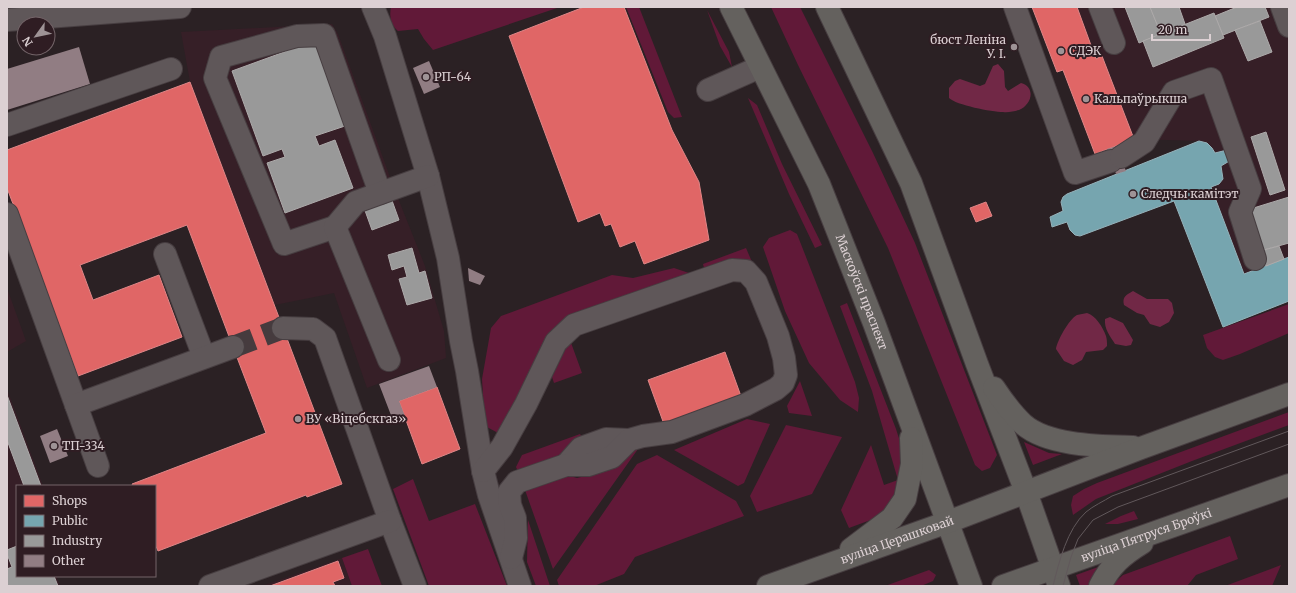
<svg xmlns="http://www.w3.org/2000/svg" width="1296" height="593" font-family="Merriweather,serif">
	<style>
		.built { fill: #361f27 }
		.green { fill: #611938 }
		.forest { fill: #712846 }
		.shops { fill: #e06666; stroke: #df8687 }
		.public { fill: #76a5af; stroke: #95b2ba }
		.industry { fill: #999; stroke: #adaaaa }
		.building { fill: #917d83 }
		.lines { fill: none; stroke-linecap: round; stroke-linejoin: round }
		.minor-tunnel { stroke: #463b3e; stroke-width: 22; stroke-dasharray: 22 11; stroke-linecap: butt }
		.minor-casing { stroke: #473e41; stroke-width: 24 }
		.major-casing { stroke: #473e41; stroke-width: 24 }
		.minor { stroke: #5f5759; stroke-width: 22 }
		.major { stroke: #64615e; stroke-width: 22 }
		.tram { stroke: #61585b; stroke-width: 1 }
		.poi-dot { fill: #9e9396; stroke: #2f1d23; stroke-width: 1.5 }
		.labels { text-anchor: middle; stroke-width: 4; stroke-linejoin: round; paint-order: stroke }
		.poi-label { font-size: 12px; fill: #dcd0d3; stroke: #2f1d23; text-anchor: start }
		.street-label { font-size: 12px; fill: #dcd0d3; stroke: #2f1d23 }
	</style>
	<rect width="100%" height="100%" fill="#2b2124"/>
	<g class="built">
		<path d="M1077 7H1289V257L1244 274 1211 187 1219 184 1223 179 1221 166 1231 160 1215 153 1212 148 1207 143 1199 141 1134 139 1102 57 1096 59Z"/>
		<path d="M332 24 338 34 394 188 425 266 444 331 446 358 367 388 334 293 275 305 190 82 181 32Z"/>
		<path d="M7 288 26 341 7 352Z"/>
		<path d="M7 389 43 486H17V576H56L60 586H7Z"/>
		<path d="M342 558 352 586H262Z"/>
	</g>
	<g class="green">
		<path d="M391 7H560L433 50 424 39 418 29 398 31C391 25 389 17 391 7Z"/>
		<path d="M626 7H639L682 117 674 118 668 112Z"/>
		<path d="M771 7H800L873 153 915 243 997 455 990 468 982 471 975 465 888 248 798 65Z"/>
		<path d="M707 10 729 52 732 67 720 46Z"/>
		<path d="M748 98 757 105 782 164 822 245 815 248 789 194Z"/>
		<path d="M790 230 797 234 855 382 859 398 858 412 840 400 809 363 785 311 763 247 769 238Z"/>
		<path d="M746 248 752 262 750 266 705 272 703 264Z"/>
		<path d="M674 268 692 274 565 322 500 434 485 426 482 379 491 328 501 316 612 275 633 278Z"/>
		<path d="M847 303 896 429 904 454 894 502 876 518 849 528 841 510 871 445 884 485 898 480 872 391 840 306Z"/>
		<path d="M1289 304V333L1240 354 1223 360 1215 357 1207 348 1203 335Z"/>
		<path d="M570 340 582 373 554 383 552 377Z"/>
		<path d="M800 381 812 416 789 413 787 406Z"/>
		<path d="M1289 412V425L1192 461 1096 499 1073 515 1071 505 1073 496 1084 489 1097 483Z"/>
		<path d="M747 419 770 424 744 483 738 486 674 450Z"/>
		<path d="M786 425 842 437 812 494 757 512 750 496Z"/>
		<path d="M580 434 583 439 561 460 520 476 516 467 522 455Z"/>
		<path d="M1024 442 1049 453 1062 454 1033 465Z"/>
		<path d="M635 444 638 449 553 569 525 490 563 474 577 478 597 473Z"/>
		<path d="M657 455 736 501 744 516 635 557 624 574 594 586H559L557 580 637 464Z"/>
		<path d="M413 479 429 521 475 504 507 586H429L393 489Z"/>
		<path d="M1134 511 1138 519 1118 524H1105L1121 516Z"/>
		<path d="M528 520 550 586H536L527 562Z"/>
		<path d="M1230 536 1238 559 1196 575 1187 586H1111L1123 575Z"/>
		<path d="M368 549 382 586H352L342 558Z"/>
		<path d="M1281 565 1272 586H1225Z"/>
		<path d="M1101 566 1090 586H1080L1076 575Z"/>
		<path d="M929 570 936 575 933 581 921 586H885Z"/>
	</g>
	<g class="forest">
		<path d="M998 64 1004 71 1005 87 1008 91 1021 83C1036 87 1032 105 1019 110 1015 111 1008 113 1003 112 992 112 956 105 949 98V88L955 81 960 79 980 86 985 84 993 66Z"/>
		<path d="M1133 291 1147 299H1168L1172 303 1174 313 1169 322 1160 327 1150 324 1144 315 1137 313 1124 305C1122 297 1126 295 1133 291Z"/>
		<path d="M1087 313C1095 315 1103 327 1106 336 1107 339 1107 343 1107 346L1103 350 1086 352 1082 360 1073 365 1064 361 1056 349C1057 341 1069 319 1077 315 1080 314 1084 314 1087 313Z"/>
		<path d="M1110 317 1123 323 1133 340 1131 345 1126 346 1115 344C1110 336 1104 329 1105 319Z"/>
	</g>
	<g class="shops">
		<path d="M584 7H624L672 130 699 182 709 240 644 264 635 241 620 247 611 224 605 226 600 213 578 222 509 36Z"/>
		<path d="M1032 7H1077L1096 59 1102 56 1134 139 1095 154 1063 70 1057 72Z"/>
		<path d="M190 82 342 484 307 497 306 495 158 551 155 544V486H133L132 484 266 433 233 347 187 225 80 265 93 300 159 275 182 337 78 376 7 188V150Z"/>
		<path d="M986 202 992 216 976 222 970 208Z"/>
		<path d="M725 352 742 399 665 427 648 380Z"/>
		<path d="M437 387 460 449 422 464 399 401Z"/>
		<path d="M338 561 344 578 333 582 335 586H270Z"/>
	</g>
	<path class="public" d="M1199 141 1207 143 1212 148 1215 153 1227 150 1231 160 1221 166 1223 179 1219 184 1211 187 1244 274 1289 257V301L1223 327 1174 201 1080 236 1075 235 1070 230 1067 222 1052 227 1050 217 1063 211 1061 202 1063 197 1067 194Z"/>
	<g class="industry">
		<path d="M1125 7H1150L1161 34 1139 43Z"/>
		<path d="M1150 7H1179L1185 24 1161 34Z"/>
		<path d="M1237 7H1265L1269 17 1223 35 1215 16Z"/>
		<path d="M1214 13 1224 38 1153 67 1143 41Z"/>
		<path d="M1260 21 1272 52 1248 61 1235 30Z"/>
		<path d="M317 40 348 125 315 136 319 146 335 140 353 188 285 213 267 163 285 157 282 149 263 156 232 71Z"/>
		<path d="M1266 132 1285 190 1270 195 1251 137Z"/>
		<path d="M390 195 399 220 372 230 363 205Z"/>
		<path d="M1289 197V243L1260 251 1247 210Z"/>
		<path d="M1279 246 1284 259 1266 266 1260 251Z"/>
		<path d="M412 248 419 273 425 271 432 298 407 305 399 279 407 277 404 266 392 270 388 255Z"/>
		<path d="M7 395 41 486H24L7 440Z"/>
		<path d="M17 546V576H54L58 586H7V569L12 567 7 554V550Z"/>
	</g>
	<g class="building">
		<path d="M79 47 90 84 7 110V69Z"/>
		<path d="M429 61 440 87 424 94 413 68Z"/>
		<path d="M1117 146 1126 171 1116 174 1107 149Z"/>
		<path d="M468 268 485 276 480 285 469 281Z"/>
		<path d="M429 366 437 387 399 401 406 419 394 423 379 384Z"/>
		<path d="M57 429 68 456 50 463 40 436Z"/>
	</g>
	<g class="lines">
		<path class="minor-tunnel" d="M233 347 283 328"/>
		<g class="minor-casing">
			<g id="minor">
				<path d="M373 7 385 36 428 176 448 258 461 341 467 371 483 471 489 495 520 586"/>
				<path d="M1015 7 1075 173 1111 161"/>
				<path d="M1100 7 1114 43"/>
				<path d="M1282 7 1289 26"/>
				<path d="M7 20 180 7"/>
				<path d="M708 90 760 67"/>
				<path d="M7 125 171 69"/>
				<path d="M1121 157 1144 142 1174 92 1211 79 1250 189 1240 212 1255 259"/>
				<path d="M7 214 76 405"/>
				<path d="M335 227 284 244 215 78 221 57 297 36 324 35 380 193"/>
				<path d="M165 254 204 357"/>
				<path d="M283 328 313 329 325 338 390 521 415 586"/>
				<path d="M389 360 335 227 356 202 428 176"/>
				<path d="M566 465 581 448 606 439 629 440"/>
				<path d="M98 466 76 405 233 347"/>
				<path d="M483 471 502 447 526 404 556 342 574 325 732 270 746 271 756 282 778 336 784 358 786 375 783 383 776 389 745 405 672 432 643 436 629 440 612 457 588 465H566L517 482 509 492 510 505 515 518 516 538 511 558"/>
				<path d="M210 586 390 521"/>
			</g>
		</g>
		<g class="major-casing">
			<g id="major">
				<path id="s1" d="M731 7 819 184 874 323 971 586"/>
				<path d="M827 7 911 183 977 364 1026 492 1059 586"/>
				<path d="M994 388C1002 400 1011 413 1023 424 1048 446 1101 446 1133 447"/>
				<path d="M851 549 892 518 905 499 912 464 911 438"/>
				<path id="s2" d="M768 586 948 522 1141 448 1289 394"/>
				<path id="s3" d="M1003 586 1289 485"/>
				<path d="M1100 586C1111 565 1121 556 1142 543"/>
			</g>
		</g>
		<use href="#minor" class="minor"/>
		<use href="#major" class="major"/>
		<g class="tram">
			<path d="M1053 586C1059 562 1067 529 1086 512 1093 506 1104 501 1112 496L1289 431"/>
			<path d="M1063 586 1071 557 1078 539 1093 520 1118 507 1289 444"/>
		</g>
	</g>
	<g class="poi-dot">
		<circle cx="1014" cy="47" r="4"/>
		<circle cx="1061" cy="51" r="4"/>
		<circle cx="426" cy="77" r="4"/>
		<circle cx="1086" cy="99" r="4"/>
		<circle cx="1133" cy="194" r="4"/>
		<circle cx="298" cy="419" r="4"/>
		<circle cx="54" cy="446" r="4"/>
	</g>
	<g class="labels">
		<g class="poi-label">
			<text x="1006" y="44" text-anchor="end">бюст Леніна<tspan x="1006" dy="14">У. І.</tspan></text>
			<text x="1069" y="55">СДЭК</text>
			<text x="434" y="81">РП-64</text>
			<text x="1094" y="103">Кальпаўрыкша</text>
			<text x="1141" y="198">Следчы камітэт</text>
			<text x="306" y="423">ВУ «Віцебскгаз»</text>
			<text x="62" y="450">ТП-334</text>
		</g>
		<g class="street-label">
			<text dy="4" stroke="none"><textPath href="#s1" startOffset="314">Маскоўскі праспект</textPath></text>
			<text dy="4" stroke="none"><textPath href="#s3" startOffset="152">вуліца Пятруся Броўкі</textPath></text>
			<text dy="4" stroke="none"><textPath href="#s2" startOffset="137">вуліца Церашковай</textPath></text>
		</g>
	</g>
	<rect width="1296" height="593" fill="none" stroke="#dcd0d3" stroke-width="16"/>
	<rect x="16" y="485" width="140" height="92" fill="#2f1d23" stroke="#746569"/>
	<rect x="24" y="495" width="20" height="12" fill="#e06666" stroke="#746569"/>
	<text x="52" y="505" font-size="12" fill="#dcd0d3">Shops</text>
	<rect x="24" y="515" width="20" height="12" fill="#76a5af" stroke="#746569"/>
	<text x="52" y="525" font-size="12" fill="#dcd0d3">Public</text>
	<rect x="24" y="535" width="20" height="12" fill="#999999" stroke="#746569"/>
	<text x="52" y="545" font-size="12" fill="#dcd0d3">Industry</text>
	<rect x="24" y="555" width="20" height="12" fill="#917d83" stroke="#746569"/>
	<text x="52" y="565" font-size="12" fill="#dcd0d3">Other</text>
	<g transform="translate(36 36) rotate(237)"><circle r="19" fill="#2f1d23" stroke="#746569"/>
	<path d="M0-3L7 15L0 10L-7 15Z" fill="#9e9396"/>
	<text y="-6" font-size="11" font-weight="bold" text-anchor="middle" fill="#dcd0d3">N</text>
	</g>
	<path d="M1152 34v6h58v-6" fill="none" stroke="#dcd0d3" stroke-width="2"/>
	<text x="1158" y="34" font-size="12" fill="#dcd0d3" stroke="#2f1d23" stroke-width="3" paint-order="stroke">20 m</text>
</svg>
